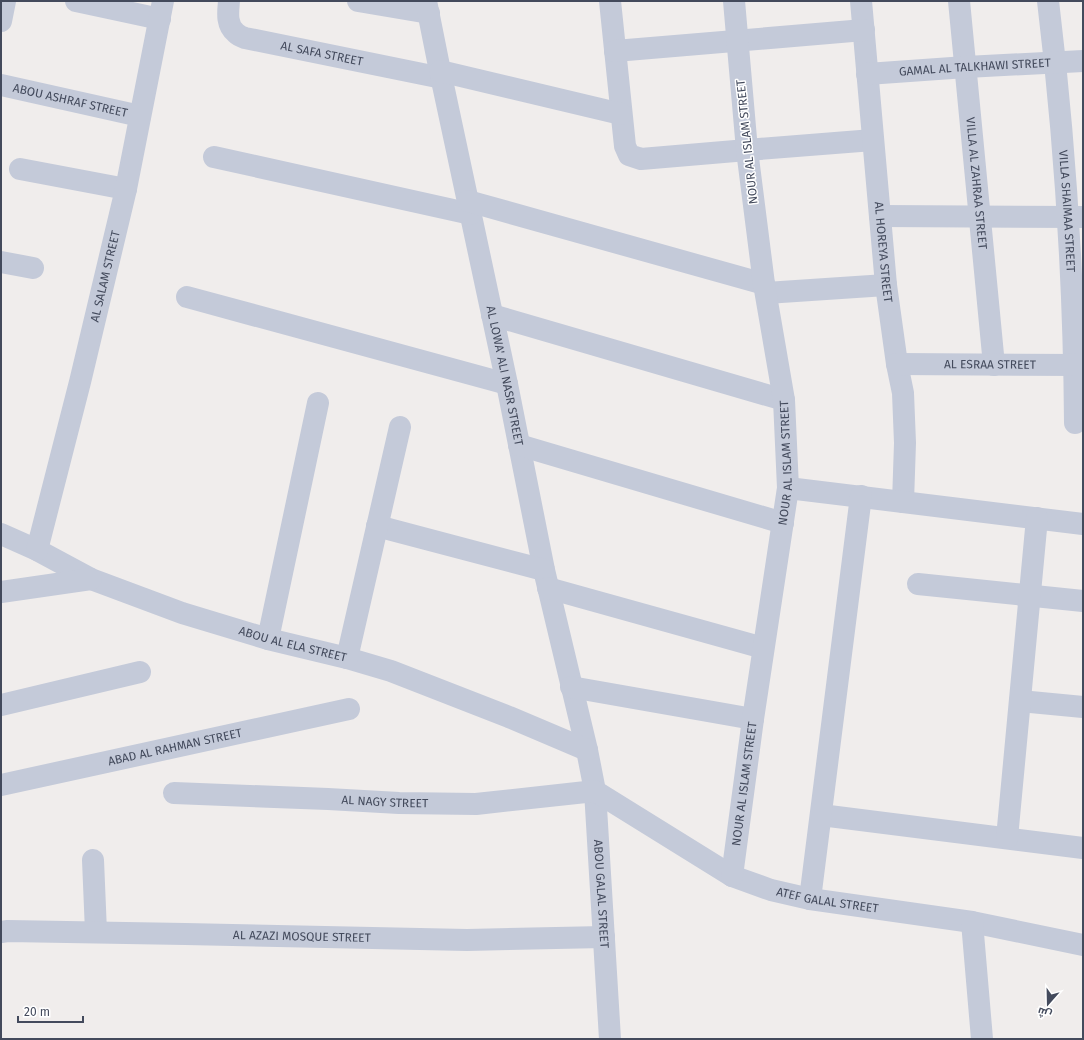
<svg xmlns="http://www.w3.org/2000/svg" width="1084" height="1040" font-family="'Fira Sans',Cairo,sans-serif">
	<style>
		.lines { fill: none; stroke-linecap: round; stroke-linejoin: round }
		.street { stroke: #c4cad9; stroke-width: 22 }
		.labels { text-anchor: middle; stroke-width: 3; stroke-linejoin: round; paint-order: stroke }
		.street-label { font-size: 12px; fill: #434a5c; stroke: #fff }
	</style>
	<rect width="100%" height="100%" fill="#f0edec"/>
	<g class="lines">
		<g class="street">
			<path d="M76 1 160 19"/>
			<path id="s1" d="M229 1C228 12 226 25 236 33 238 35 242 37 245 38L442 78"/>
			<path d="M358 1 429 13"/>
			<path id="s2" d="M426 1 440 71 507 384 544 570 587 750 595 791 610 1039"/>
			<path d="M610 1 625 146 629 155 641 159 747 150 873 140"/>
			<path id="s3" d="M861 1 886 285 897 364 903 393 905 443 903 502"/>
			<path id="s4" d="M959 1 994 365"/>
			<path id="s5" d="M1048 1C1065 141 1074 282 1075 423"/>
			<path d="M1 21 5 1"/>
			<path d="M615 51 864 30"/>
			<path d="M440 71 621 114"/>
			<path id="s6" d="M867 74 966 67 1083 61"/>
			<path id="s7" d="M1 85 140 116"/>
			<path d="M214 157 471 214"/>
			<path d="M20 169 126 189"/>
			<path d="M468 201 764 284"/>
			<path d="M880 216 1082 217"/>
			<path d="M1 262 33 268"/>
			<path d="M766 293 886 285"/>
			<path d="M187 297 507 384"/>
			<path d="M492 315 784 400"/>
			<path id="s8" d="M897 364 1083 365"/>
			<path d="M519 445 783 523"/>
			<path d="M788 488 1083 524"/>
			<path d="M377 526 544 570"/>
			<path id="s9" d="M1 534 37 550 91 579 182 613 268 639 347 658 391 671 509 717 587 750"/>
			<path id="s10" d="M37 550 80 382 126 189 163 1"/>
			<path d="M918 584 1083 601"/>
			<path d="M548 588 763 648"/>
			<path d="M1 592 91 579"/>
			<path d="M268 639 318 403"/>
			<path d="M347 658 400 427"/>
			<path d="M571 687 753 719"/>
			<path d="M1020 701 1083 707"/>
			<path d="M1 705 140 672"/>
			<path id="s11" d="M1 785 349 709"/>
			<path id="s12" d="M174 793 328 799 399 803 476 804 595 791 732 876 771 890 810 899 972 922 1083 945"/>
			<path d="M821 815 1083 848"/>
			<path d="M1007 838 1037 518"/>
			<path d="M93 860 96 932"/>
			<path id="s13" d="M732 876 753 719 788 488 784 400 764 284 747 150 734 1"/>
			<path d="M810 899 861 496"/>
			<path d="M972 922 982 1039"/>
			<path id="s14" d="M1 932 8 931 185 934 467 940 604 937"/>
		</g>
	</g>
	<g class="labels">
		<g class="street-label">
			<text dy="4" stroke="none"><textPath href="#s1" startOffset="123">AL SAFA STREET</textPath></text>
			<text dy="4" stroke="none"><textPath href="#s6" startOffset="108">GAMAL AL TALKHAWI STREET</textPath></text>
			<text dy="4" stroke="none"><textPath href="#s7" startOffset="71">ABOU ASHRAF STREET</textPath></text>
			<text transform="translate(747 142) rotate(-96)" y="4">NOUR AL ISLAM STREET</text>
			<text dy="4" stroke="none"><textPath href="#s4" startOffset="183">VILLA AL ZAHRAA STREET</textPath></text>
			<text dy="4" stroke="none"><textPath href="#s5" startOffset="211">VILLA SHAIMAA STREET</textPath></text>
			<text dy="4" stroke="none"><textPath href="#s3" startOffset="252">AL HOREYA STREET</textPath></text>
			<text dy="4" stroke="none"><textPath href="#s10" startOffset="282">AL SALAM STREET</textPath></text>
			<text dy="4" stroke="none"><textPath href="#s8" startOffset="93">AL ESRAA STREET</textPath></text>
			<text dy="4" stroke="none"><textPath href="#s2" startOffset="383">AL LOWA' ALI NASR STREET</textPath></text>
			<text dy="4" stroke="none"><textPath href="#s13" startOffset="417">NOUR AL ISLAM STREET</textPath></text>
			<text dy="4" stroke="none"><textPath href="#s9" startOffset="313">ABOU AL ELA STREET</textPath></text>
			<text dy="4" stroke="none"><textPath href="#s11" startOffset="178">ABAD AL RAHMAN STREET</textPath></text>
			<text dy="4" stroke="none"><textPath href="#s13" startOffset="93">NOUR AL ISLAM STREET</textPath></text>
			<text dy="4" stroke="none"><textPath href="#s12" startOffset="211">AL NAGY STREET</textPath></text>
			<text dy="4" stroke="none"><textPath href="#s2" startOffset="911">ABOU GALAL STREET</textPath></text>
			<text dy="4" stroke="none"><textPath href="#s12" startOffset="682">ATEF GALAL STREET</textPath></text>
			<text dy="4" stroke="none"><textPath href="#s14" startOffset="301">AL AZAZI MOSQUE STREET</textPath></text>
		</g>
	</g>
	<rect width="1084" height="1040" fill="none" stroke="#434a5c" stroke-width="4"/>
	<g transform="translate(1048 1004) rotate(200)" stroke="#ffffff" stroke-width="3" paint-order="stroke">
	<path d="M0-3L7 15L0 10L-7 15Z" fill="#434a5c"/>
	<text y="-6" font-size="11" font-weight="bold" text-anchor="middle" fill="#434a5c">ش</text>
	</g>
	<path d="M18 1016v6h65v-6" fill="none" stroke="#434a5c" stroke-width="2"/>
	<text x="24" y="1016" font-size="12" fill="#434a5c" stroke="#ffffff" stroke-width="3" paint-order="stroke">20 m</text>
</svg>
